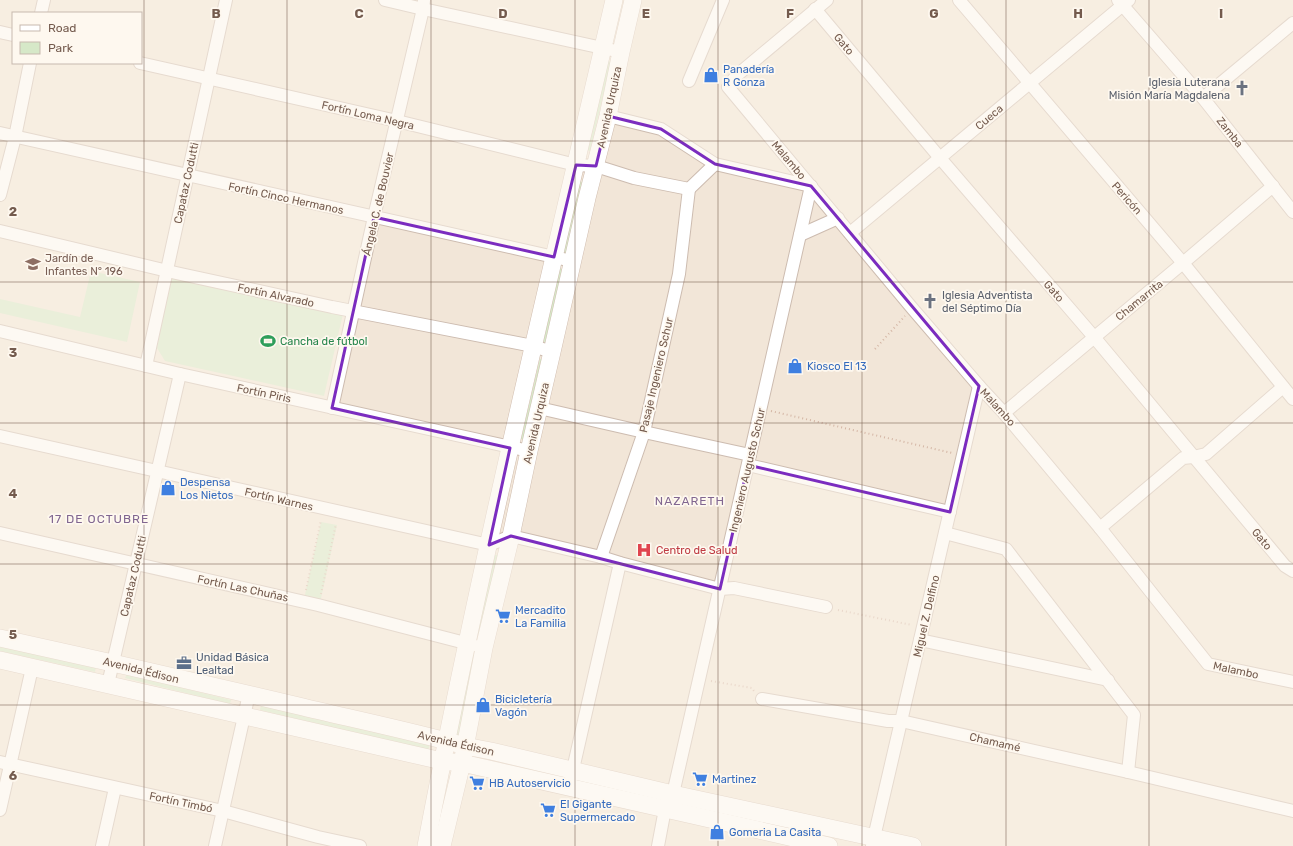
<svg xmlns="http://www.w3.org/2000/svg" width="1293" height="846" font-family="Rubik,sans-serif">
	<style>
		.residential { fill: #f2e6d8; fill-rule: evenodd }
		.green { fill: #d6e8c8 }
		.lines { fill: none; stroke-linecap: round; stroke-linejoin: round }
		.street-casing { stroke: #cdbcb0; stroke-width: 14 }
		.secondary-casing { stroke: #d1beb0; stroke-width: 18 }
		.path { stroke: #d4b6a5; stroke-width: 2; stroke-dasharray: 1 3; stroke-linecap: butt }
		.street { stroke: #fff; stroke-width: 12 }
		.secondary { stroke: #fff; stroke-width: 17 }
		.marked { fill: none; stroke: #7b2cbf; stroke-width: 3; stroke-linejoin: round }
		.grid { fill: none; stroke: #745b4e; stroke-width: 1; stroke-opacity: 0.55 }
		.labels { text-anchor: middle; stroke-width: 3.5; stroke-linejoin: round; paint-order: stroke }
		.street-label { font-size: 11px; fill: #745b4e; stroke: #fef8ef }
		.shop-label { font-size: 11px; fill: #366cbe; stroke: #fef8ef; text-anchor: start }
		.worship-label { font-size: 11px; fill: #5b616d; stroke: #fef8ef; text-anchor: end }
		.education-label { font-size: 11px; fill: #785e54; stroke: #fef8ef; text-anchor: start }
		.leisure-label { font-size: 11px; fill: #27864d; stroke: #fef8ef; text-anchor: start }
		.health-label { font-size: 11px; fill: #be3a42; stroke: #fef8ef; text-anchor: start }
		.service-label { font-size: 11px; fill: #4e5e75; stroke: #fef8ef; text-anchor: start }
		.neighbourhood-label { font-size: 12px; letter-spacing: 1px; fill: #816690; stroke: #fef8ef }
		.grid-label { font-size: 13px; text-anchor: middle; font-weight: bold; fill: #745b4e; stroke: #fef8ef; stroke-width: 3.5; stroke-linejoin: round; paint-order: stroke }
	</style>
	<rect width="100%" height="100%" fill="#fbf4e9"/>
	<path class="residential" d="M0 0H1293V846H0ZM13 13H141V63H13Z"/>
	<g class="green">
		<path d="M608 61 611 62 590 151 587 150Z"/>
		<path d="M580 181 582 182 566 254 563 253Z"/>
		<path d="M559 268 562 269 546 343 543 342Z"/>
		<path d="M91 271 140 282 127 342 0 313V299L80 317Z"/>
		<path d="M171 277 343 314 324 396 165 361 157 348Z"/>
		<path d="M540 359H543L525 440 521 439Z"/>
		<path d="M321 522 337 525 320 603 304 599Z"/>
		<path d="M495 555H499L481 635 477 634Z"/>
		<path d="M0 645 96 667 95 672 0 651Z"/>
		<path d="M474 651 478 652 457 740H453Z"/>
		<path d="M127 674 231 700 230 704 125 678Z"/>
		<path d="M261 705 430 745 428 750 260 710Z"/>
	</g>
	<g class="lines">
		<g class="street-casing">
			<g id="street">
				<path d="M385 0 423 9 621 52"/>
				<path d="M827 0 736 76 728 87 912 308 979 386 1004 413 1100 528 1208 664 1293 682"/>
				<path d="M959 0 1183 263 1293 399"/>
				<path d="M1118 0 1203 98 1293 212"/>
				<path d="M815 9 940 158 1094 337 1285 566 1293 571"/>
				<path d="M41 13 44 0"/>
				<path d="M0 32 13 35"/>
				<path d="M140 63 397 121 576 165 596 166 634 178 689 189"/>
				<path d="M689 81 723 0"/>
				<path d="M1203 98 1293 23"/>
				<path d="M608 116 661 129 715 164 811 186"/>
				<path d="M0 133 572 261"/>
				<path d="M689 189 715 164"/>
				<path d="M0 195 15 137 30 63"/>
				<path d="M0 231 176 273 332 307 533 346 552 352"/>
				<path d="M850 233 1129 0"/>
				<path d="M800 235 838 218"/>
				<path d="M0 331 180 374 529 451"/>
				<path d="M146 366 226 0"/>
				<path d="M332 408 374 217 423 9 424 0"/>
				<path d="M539 408 644 432 750 455"/>
				<path d="M1004 413 1183 263 1273 186"/>
				<path d="M0 436C163 471 326 510 489 545L511 536 601 557 620 563 720 589 734 588 826 607"/>
				<path d="M748 465 950 512"/>
				<path d="M1100 528 1183 458 1193 457 1206 454 1283 387"/>
				<path d="M0 533 318 605 473 645"/>
				<path d="M945 533 1006 549 1134 715 1128 772"/>
				<path d="M601 557 644 432 679 274 689 189"/>
				<path d="M920 640 1108 680"/>
				<path d="M108 684 180 374"/>
				<path d="M762 699 888 721H901L1128 772 1293 811"/>
				<path d="M0 762 223 811 318 837 360 846"/>
				<path d="M571 778 620 563"/>
				<path d="M0 810 32 668"/>
				<path d="M102 846 115 788"/>
				<path d="M215 846 249 694"/>
				<path d="M658 846 665 809 673 794 811 186"/>
				<path d="M872 846 979 386"/>
			</g>
		</g>
		<g class="secondary-casing">
			<g id="secondary">
				<path d="M0 638C101 660 202 683 303 707 357 720 411 731 465 746L491 751 673 794 913 846"/>
				<path d="M0 660 420 756 442 761 462 763 829 846"/>
				<path d="M426 846C480 562 549 281 614 0"/>
				<path d="M442 846 462 763 484 648 511 536 529 451 552 352 587 198 608 116 621 52 633 0"/>
			</g>
		</g>
		<g class="path">
			<path d="M875 349 905 316"/>
			<path d="M771 411 952 453"/>
			<path d="M306 590 321 520"/>
			<path d="M321 594 336 524"/>
			<path d="M838 610 912 625"/>
			<path d="M711 681 752 688 754 691"/>
		</g>
		<use href="#street" class="street"/>
		<use href="#secondary" class="secondary"/>
	</g>
	<path d="M0 0H1293V846H0ZM608 116 661 129 715 164 811 186 979 386 950 512 748 465 720 589 511 536 489 545 510 448 332 408 374 217 554 257 576 165 596 166Z" fill="#fbf4e9" fill-opacity=".55" fill-rule="evenodd"/>
	<path class="marked" d="M608 116 661 129 715 164 811 186 979 386 950 512 748 465 720 589 511 536 489 545 510 448 332 408 374 217 554 257 576 165 596 166Z"/>
	<path class="grid" d="M144 0V846M287 0V846M431 0V846M575 0V846M718 0V846M862 0V846M1006 0V846M1149 0V846M0 141H1293M0 282H1293M0 423H1293M0 564H1293M0 705H1293"/>
	<defs>
		<g id="shop-bare" transform="scale(1.2)"><path d="M-5-2.5h2.3a2.7 3.5 0 0 1 5.4 0H5L5.5 6h-11ZM-1.5-2.5h3a1.5 2.3 0 0 0-3 0Z" fill="#3f7fe0" stroke="#fef8ef" stroke-width="2.5" paint-order="stroke"/></g>
		<g id="church-bare" transform="scale(1.2)"><path d="M-1.2-6h2.4v3.5h3.3v2.4h-3.3V6h-2.4V-.1h-3.3v-2.4h3.3Z" fill="#6b7280" stroke="#fef8ef" stroke-width="2.5" paint-order="stroke"/></g>
		<g id="school-bare" transform="scale(1.2)"><path d="M0-5L7-2L0 1L-7-2ZM-4 1L0 2.5L4 1V4Q0 6-4 4Z" fill="#8d6e63" stroke="#fef8ef" stroke-width="2.5" paint-order="stroke"/></g>
		<g id="stadium-bare" transform="scale(1.2)"><path d="M0-5a6.5 5 0 1 0 0 10a6.5 5 0 1 0 0-10ZM-3.5-1.8h7v3.6h-7Z" fill="#2e9e5b" stroke="#fef8ef" stroke-width="2.5" paint-order="stroke"/></g>
		<g id="hospital-bare" transform="scale(1.2)"><path d="M-5-5h3v3.5h4V-5h3V5h-3V1.5h-4V5h-3Z" fill="#e0444e" stroke="#fef8ef" stroke-width="2.5" paint-order="stroke"/></g>
		<g id="supermarket-bare" transform="scale(1.2)"><path d="M-6-5.5h2.5l.6 2H6L4.5 2H-2.5L-4.4-4H-6ZM-1.5 3.2a1.3 1.3 0 1 0 .1 0ZM3 3.2a1.3 1.3 0 1 0 .1 0Z" fill="#3f7fe0" stroke="#fef8ef" stroke-width="2.5" paint-order="stroke"/></g>
		<g id="office-bare" transform="scale(1.2)"><path d="M-6-3h4V-5.5h4V-3h4V5H-6ZM-1-4.5V-3h2v-1.5ZM-6 0V1H6V0Z" fill="#5c6f8a" stroke="#fef8ef" stroke-width="2.5" paint-order="stroke"/></g>
	</defs>
	<g fill-rule="evenodd">
		<use href="#shop-bare" x="711" y="75"/>
		<use href="#church-bare" x="1242" y="88"/>
		<use href="#school-bare" x="33" y="264"/>
		<use href="#church-bare" x="930" y="301"/>
		<use href="#stadium-bare" x="268" y="341"/>
		<use href="#shop-bare" x="795" y="366"/>
		<use href="#shop-bare" x="168" y="488"/>
		<use href="#hospital-bare" x="644" y="550"/>
		<use href="#supermarket-bare" x="503" y="616"/>
		<use href="#office-bare" x="184" y="663"/>
		<use href="#shop-bare" x="483" y="705"/>
		<use href="#supermarket-bare" x="700" y="779"/>
		<use href="#supermarket-bare" x="477" y="783"/>
		<use href="#supermarket-bare" x="548" y="810"/>
		<use href="#shop-bare" x="717" y="832"/>
	</g>
	<g class="labels">
		<g class="street-label">
			<text transform="translate(844 44) rotate(50)" y="4">Gato</text>
			<text transform="translate(609 107) rotate(-78)" y="4">Avenida Urquiza</text>
			<text transform="translate(368 115) rotate(13)" y="4">Fortín Loma Negra</text>
			<text transform="translate(989 117) rotate(-40)" y="4">Cueca</text>
			<text transform="translate(1230 132) rotate(52)" y="4">Zamba</text>
			<text transform="translate(789 160) rotate(50)" y="4">Malambo</text>
			<text transform="translate(186 183) rotate(-78)" y="4">Capataz Codutti</text>
			<text transform="translate(286 198) rotate(12)" y="4">Fortín Cinco Hermanos</text>
			<text transform="translate(1127 198) rotate(49)" y="4">Pericón</text>
			<text transform="translate(378 204) rotate(-77)" y="4">Ángela C. de Bouvier</text>
			<text transform="translate(1054 291) rotate(49)" y="4">Gato</text>
			<text transform="translate(276 295) rotate(12)" y="4">Fortín Alvarado</text>
			<text transform="translate(1139 300) rotate(-39)" y="4">Chamarrita</text>
			<text transform="translate(656 375) rotate(-77)" y="4">Pasaje Ingeniero Schur</text>
			<text transform="translate(264 393) rotate(12)" y="4">Fortín Piris</text>
			<text transform="translate(998 407) rotate(48)" y="4">Malambo</text>
			<text transform="translate(536 423) rotate(-77)" y="4">Avenida Urquiza</text>
			<text transform="translate(747 470) rotate(-77)" y="4">Ingeniero Augusto Schur</text>
			<text transform="translate(279 499) rotate(13)" y="4">Fortín Warnes</text>
			<text transform="translate(1262 539) rotate(50)" y="4">Gato</text>
			<text transform="translate(133 576) rotate(-77)" y="4">Capataz Codutti</text>
			<text transform="translate(243 588) rotate(12)" y="4">Fortín Las Chuñas</text>
			<text transform="translate(926 616) rotate(-77)" y="4">Miguel Z. Delfino</text>
			<text transform="translate(141 670) rotate(14)" y="4">Avenida Édison</text>
			<text transform="translate(1236 670) rotate(12)" y="4">Malambo</text>
			<text transform="translate(995 742) rotate(13)" y="4">Chamamé</text>
			<text transform="translate(456 743) rotate(13)" y="4">Avenida Édison</text>
			<text transform="translate(181 802) rotate(12)" y="4">Fortín Timbó</text>
		</g>
		<g class="shop-label">
			<text x="723" y="73">Panadería<tspan x="723" dy="13">R Gonza</tspan></text>
			<text x="807" y="370">Kiosco El 13</text>
			<text x="180" y="486">Despensa<tspan x="180" dy="13">Los Nietos</tspan></text>
			<text x="515" y="614">Mercadito<tspan x="515" dy="13">La Familia</tspan></text>
			<text x="495" y="703">Bicicletería<tspan x="495" dy="13">Vagón</tspan></text>
			<text x="712" y="783">Martinez</text>
			<text x="489" y="787">HB Autoservicio</text>
			<text x="560" y="808">El Gigante<tspan x="560" dy="13">Supermercado</tspan></text>
			<text x="729" y="836">Gomeria La Casita</text>
		</g>
		<g class="worship-label">
			<text x="1230" y="86">Iglesia Luterana<tspan x="1230" dy="13">Misión María Magdalena</tspan></text>
			<text x="942" y="299" text-anchor="start">Iglesia Adventista<tspan x="942" dy="13">del Séptimo Día</tspan></text>
		</g>
		<g class="education-label">
			<text x="45" y="262">Jardín de<tspan x="45" dy="13">Infantes N° 196</tspan></text>
		</g>
		<g class="leisure-label">
			<text x="280" y="345">Cancha de fútbol</text>
		</g>
		<g class="health-label">
			<text x="656" y="554">Centro de Salud</text>
		</g>
		<g class="service-label">
			<text x="196" y="661">Unidad Básica<tspan x="196" dy="13">Lealtad</tspan></text>
		</g>
		<g class="neighbourhood-label">
			<text x="690" y="505">NAZARETH</text>
			<text x="99" y="523">17 DE OCTUBRE</text>
		</g>
	</g>
	<g class="grid-label">
		<text x="216" y="18">B</text>
		<text x="359" y="18">C</text>
		<text x="503" y="18">D</text>
		<text x="646" y="18">E</text>
		<text x="790" y="18">F</text>
		<text x="934" y="18">G</text>
		<text x="1078" y="18">H</text>
		<text x="1221" y="18">I</text>
		<text x="13" y="216">2</text>
		<text x="13" y="357">3</text>
		<text x="13" y="498">4</text>
		<text x="13" y="639">5</text>
		<text x="13" y="780">6</text>
	</g>
	<rect x="12" y="12" width="130" height="52" fill="#fef8ef" stroke="#c7b9af"/>
	<rect x="20" y="25" width="20" height="6" fill="#ffffff" stroke="#c7b9af"/>
	<text x="48" y="32" font-size="12" fill="#745b4e">Road</text>
	<rect x="20" y="42" width="20" height="12" fill="#d6e8c8" stroke="#c7b9af"/>
	<text x="48" y="52" font-size="12" fill="#745b4e">Park</text>
</svg>
